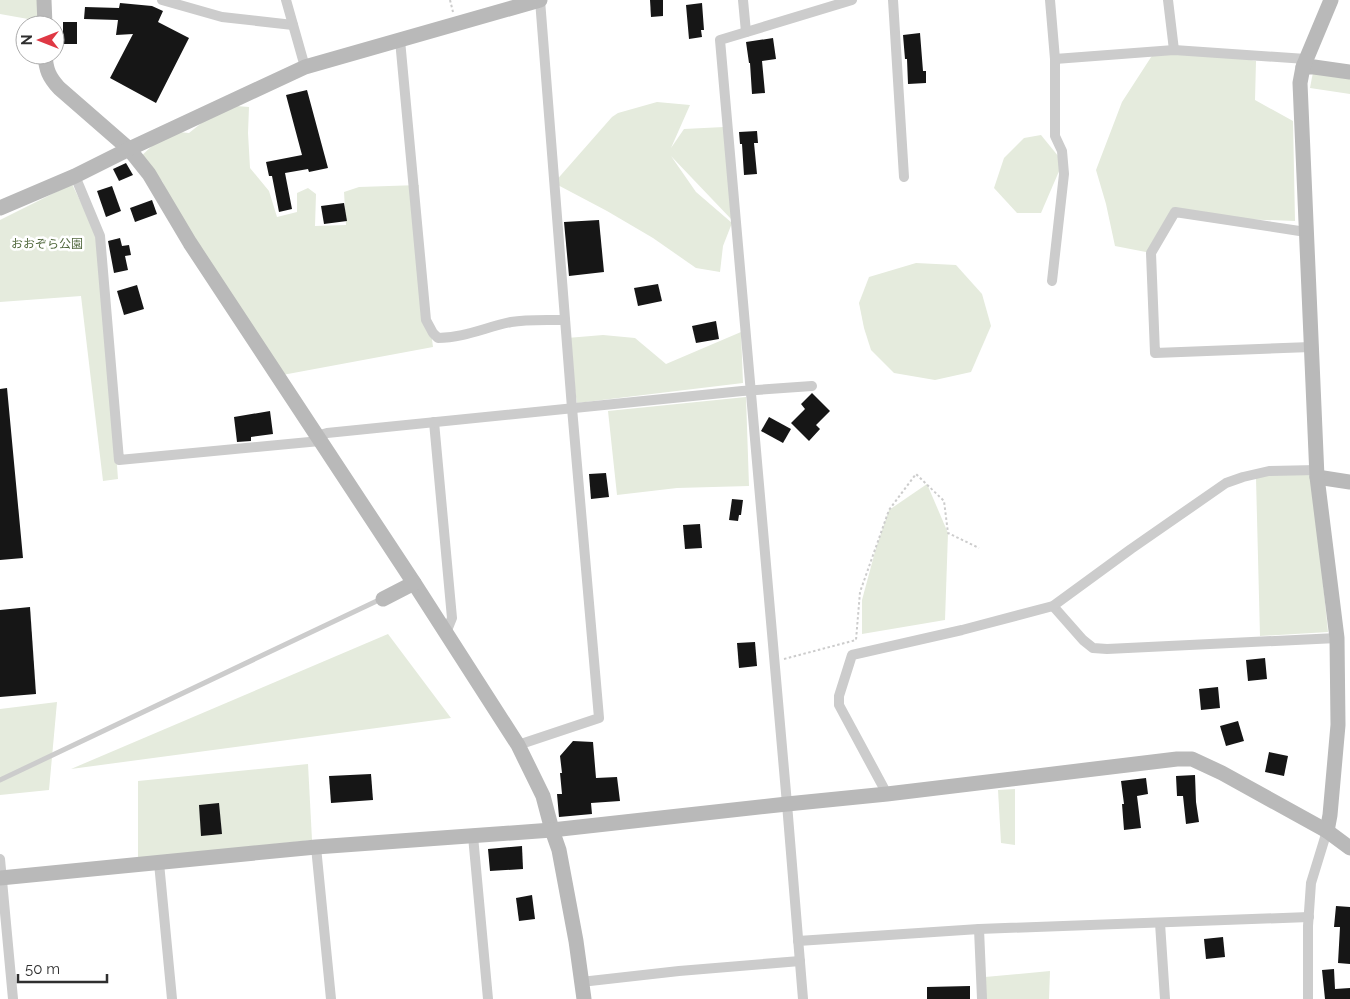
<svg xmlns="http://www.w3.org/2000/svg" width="1350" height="999" font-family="Raleway,'Noto Sans JP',sans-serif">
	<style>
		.green { fill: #e5ebdd }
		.building { fill: #161616 }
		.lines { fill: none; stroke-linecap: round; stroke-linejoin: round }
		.path { stroke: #ccc; stroke-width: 2; stroke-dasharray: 2.5 2.5; stroke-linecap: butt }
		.lane { stroke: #ccc; stroke-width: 5 }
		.street { stroke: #ccc; stroke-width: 10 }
		.secondary { stroke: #b9b9b9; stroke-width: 15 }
		.labels { text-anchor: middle; stroke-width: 5; stroke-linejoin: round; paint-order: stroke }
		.park-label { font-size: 12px; fill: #52693e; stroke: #fff }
	</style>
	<rect width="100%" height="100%" fill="#fff"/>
	<g class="green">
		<path d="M0 0H42L45 22 0 14Z"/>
		<path d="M1155 51 1213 52 1256 61 1255 100 1293 121 1295 221 1213 218 1176 212 1151 253 1115 246 1106 204 1096 170 1122 102Z"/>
		<path d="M1314 67 1350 73V94L1310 88Z"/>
		<path d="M657 102 690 105 671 148 684 129 724 127 732 220 671 156 696 192 732 223 723 246 720 272 696 268 653 238 607 211 554 183 612 117 618 113Z"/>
		<path d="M224 105 249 107 248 133 250 168 269 191 277 217 297 212V193L308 188 316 194 315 226 346 225 344 192 359 187 419 185 416 214 433 347 277 376 171 199 162 181 138 159 168 131 189 133Z"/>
		<path d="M1041 135 1063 162 1041 213H1017L994 188 1004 158 1024 138Z"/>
		<path d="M72 184 101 244 118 479 103 481 81 296 0 302V220Z"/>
		<path d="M916 263 956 265 982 294 991 326 971 372 935 380 894 373 871 350 864 328 859 303 869 277Z"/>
		<path d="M741 332 743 383 577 403 567 338 603 335 635 338 666 364Z"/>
		<path d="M746 397 749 486 677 488 617 495 608 411Z"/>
		<path d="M1275 471 1312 474 1328 632 1260 636 1256 478Z"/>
		<path d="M927 484 948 533 945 620 862 634V600L876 548 889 510Z"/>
		<path d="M388 634 451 718 71 769Z"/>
		<path d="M57 702 49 790 0 795V709Z"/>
		<path d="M308 764 312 840 138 859V781Z"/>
		<path d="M1015 789V845L1001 843 998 790Z"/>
		<path d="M1050 971 1049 999H986L985 977Z"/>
	</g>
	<g class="building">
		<path d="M650 0H663V16L651 17Z"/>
		<path d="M120 3 152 6 163 11 158 22 189 38 156 103 110 78 133 34 116 35 118 20 84 19 85 7 119 8Z"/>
		<path d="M702 3 704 30H701L702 37 689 39 686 5Z"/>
		<rect x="63" y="22" width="14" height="22"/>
		<path d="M920 33 923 71H926V83L908 84 907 59H905L903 35Z"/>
		<path d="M773 38 776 59 762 61 765 93 752 94 750 63H749L746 42Z"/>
		<path d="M307 90 328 168 309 172 308 169 285 173 292 209 279 212 272 176H269L266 162 302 155 286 95Z"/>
		<path d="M757 131 758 143H754L757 174 744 175 742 144H740L739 132Z"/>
		<path d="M126 163 133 175 119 181 113 169Z"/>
		<path d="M112 186 121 211 106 217 97 191Z"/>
		<path d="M152 200 157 214 135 222 130 208Z"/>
		<path d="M344 203 347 221 324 224 321 206Z"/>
		<path d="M599 220 604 272 569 276 564 222Z"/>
		<path d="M120 238 122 246 129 245 131 255 125 256 128 270 114 273 108 241Z"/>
		<path d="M658 284 662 301 638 306 634 288Z"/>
		<path d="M137 285 144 309 124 315 117 291Z"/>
		<path d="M716 321 719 339 696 343 692 326Z"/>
		<path d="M7 388 23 558 0 560V389Z"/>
		<path d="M812 393 830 411 816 425 820 429 809 441 791 423 805 409 801 404Z"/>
		<path d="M270 411 273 434 251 437V441L237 442 234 417Z"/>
		<path d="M769 417 791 429 783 443 761 431Z"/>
		<path d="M606 473 609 497 591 499 589 474Z"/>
		<path d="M732 499 743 500 741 515H739L738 521 729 520Z"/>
		<path d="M700 524 702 548 685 549 683 525Z"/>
		<path d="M30 607 36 694 0 697V610Z"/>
		<path d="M755 642 757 666 739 668 737 643Z"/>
		<path d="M1265 658 1267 679 1248 681 1246 660Z"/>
		<path d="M1218 687 1220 708 1201 710 1199 689Z"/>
		<path d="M1238 721 1244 741 1226 746 1220 726Z"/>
		<path d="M573 741 593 742 596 778 617 777 620 801 591 803 592 814 559 817 557 794H562L560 773H562L560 756Z"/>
		<path d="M1269 752 1288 756 1284 776 1265 772Z"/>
		<path d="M371 774 373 800 331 803 329 776Z"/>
		<path d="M1195 775 1196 802 1199 822 1186 824 1183 796H1177L1176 776Z"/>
		<path d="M1146 778 1148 794 1137 796 1141 828 1124 830 1122 804H1124L1121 781Z"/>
		<path d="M219 803 222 834 201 836 199 805Z"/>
		<path d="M522 846 523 869 490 871 488 849Z"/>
		<path d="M532 895 535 919 519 921 516 898Z"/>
		<path d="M1336 906 1350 907V964L1338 963 1340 927H1334Z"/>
		<path d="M1223 937 1225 957 1206 959 1204 939Z"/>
		<path d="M1334 969 1335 989 1350 988V999H1325L1322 970Z"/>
		<path d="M970 986V999H927V987Z"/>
	</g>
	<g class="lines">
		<g class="path">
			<path d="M450 0 453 12"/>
			<path d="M784 659 856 640 860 592 889 510 916 474 944 501 948 533 979 548"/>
		</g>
		<path class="lane" d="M0 780 381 599"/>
		<g class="street">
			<path d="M162 0 222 17 293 25"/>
			<path d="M286 0 305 67"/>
			<path d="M743 0 746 32"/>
			<path d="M893 0 904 177"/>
			<path d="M1050 0 1055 59V136L1062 151 1064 174 1052 281"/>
			<path d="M1168 0 1174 50"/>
			<path d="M400 40 426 320 433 333 438 338C464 338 486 327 511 322 527 319 548 320 565 320"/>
			<path d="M1055 59 1174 50 1306 59"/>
			<path d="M75 176 100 236 119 460 320 441"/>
			<path d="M1306 232 1175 212 1151 253 1155 353 1311 347"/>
			<path d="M434 422 452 618 446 633"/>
			<path d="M316 436 327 433 742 391 812 386"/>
			<path d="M1053 606 1083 640 1093 648 1107 649 1337 638"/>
			<path d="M518 745 599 718 572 408 540 0"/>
			<path d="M887 794 839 705V696L852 655 962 630 1053 606 1131 549 1226 483 1243 477 1269 471 1317 470"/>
			<path d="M473 836 488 999"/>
			<path d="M316 847 331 999"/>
			<path d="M0 859 13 999"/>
			<path d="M159 863 172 999"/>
			<path d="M1160 923 1165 999"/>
			<path d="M979 929 982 999"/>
			<path d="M798 941 979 929 1309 917"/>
			<path d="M581 982 679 971 800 961"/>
			<path d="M803 999 787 804 720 40 852 0"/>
			<path d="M1308 999V926L1311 883 1327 831"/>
		</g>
		<g class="secondary">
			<path d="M44 0 45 25"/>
			<path d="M45 55C46 70 49 77 59 88L129 149 149 174 190 243 414 583 518 745 543 796 552 830 559 850 576 941 584 999"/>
			<path d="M1303 67H1314L1350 72"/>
			<path d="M0 208 75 176 129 149 305 67 540 0"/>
			<path d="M1317 477 1350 482"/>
			<path d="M383 599 414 583"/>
			<path d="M1327 831 1330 815 1338 725 1337 638 1317 477 1300 83 1303 67 1331 0"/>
			<path d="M0 878 316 847 552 830 787 804 887 794 1177 759H1192L1222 773 1327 831 1350 848"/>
		</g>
	</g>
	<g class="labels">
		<g class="park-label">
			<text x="47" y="248">おおぞら公園</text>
		</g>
	</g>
	<g transform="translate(40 40) rotate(270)"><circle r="24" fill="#ffffff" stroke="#acacac"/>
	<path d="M0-4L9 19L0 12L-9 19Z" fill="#df3844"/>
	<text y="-8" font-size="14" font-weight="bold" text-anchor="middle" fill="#2f2f2f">N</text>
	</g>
	<path d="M18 974v8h89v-8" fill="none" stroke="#2f2f2f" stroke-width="2.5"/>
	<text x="25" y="974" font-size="15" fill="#2f2f2f" stroke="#ffffff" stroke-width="4" paint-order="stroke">50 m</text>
</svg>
